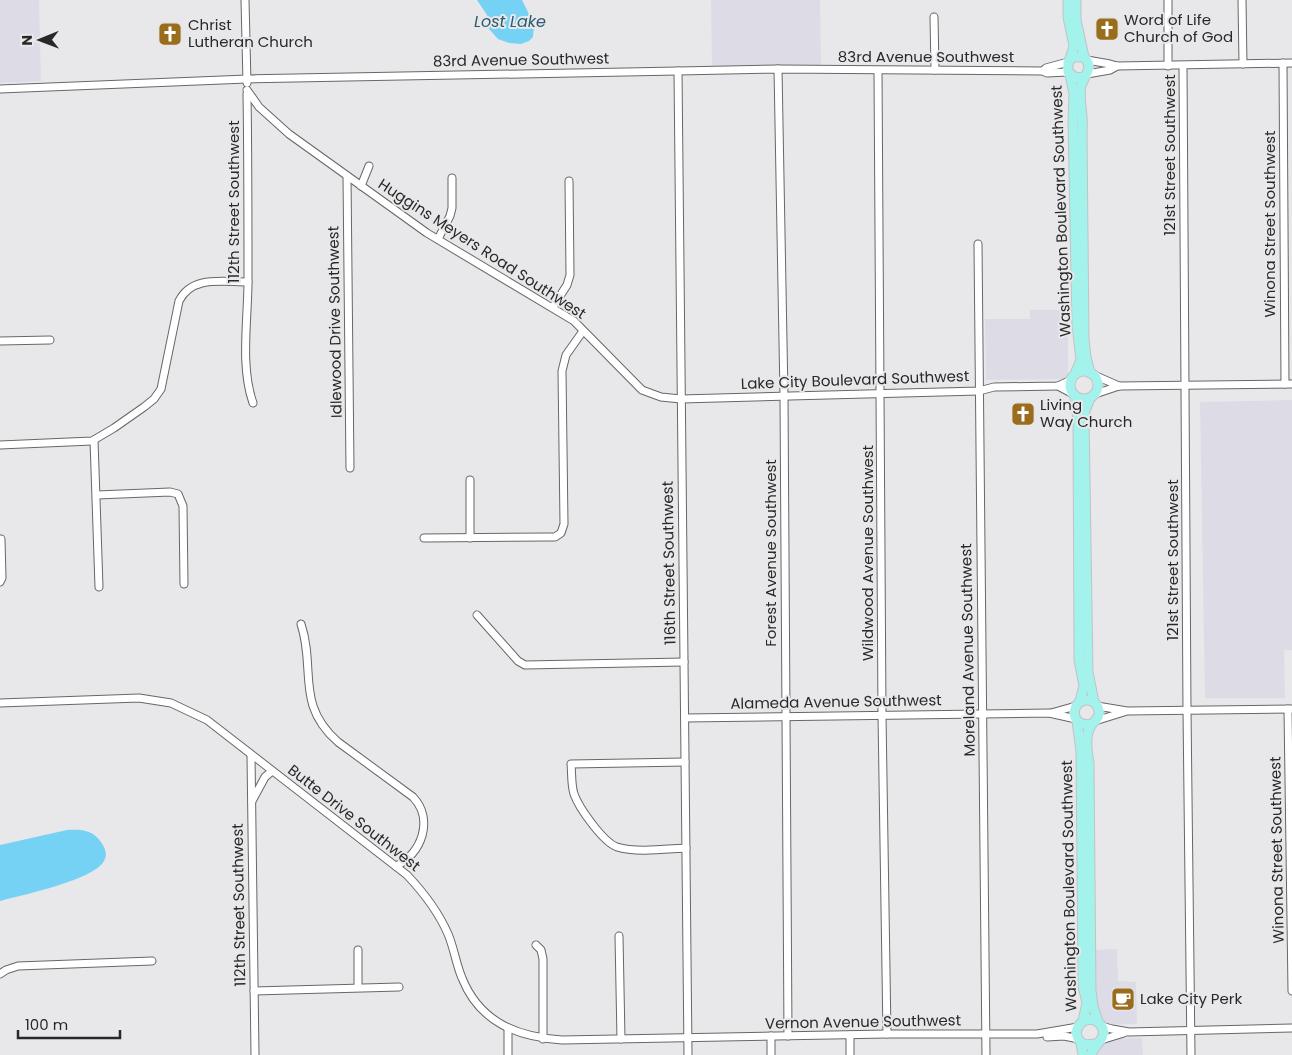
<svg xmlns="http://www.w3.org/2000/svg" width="1292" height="1055" font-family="Poppins,sans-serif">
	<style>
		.built { fill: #dddce6 }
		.water { fill: #75d2f5 }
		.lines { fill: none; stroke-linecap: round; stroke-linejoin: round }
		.minor-casing { stroke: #676769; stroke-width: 9 }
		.major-casing { stroke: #c3c3c3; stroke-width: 11 }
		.minor { stroke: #fff; stroke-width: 7 }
		.major { stroke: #a3f2ec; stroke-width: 9 }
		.labels { text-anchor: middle; stroke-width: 4; stroke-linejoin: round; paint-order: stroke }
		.poi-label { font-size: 15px; fill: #282829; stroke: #e8e8ea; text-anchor: start }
		.street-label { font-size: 15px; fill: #282829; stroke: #e8e8ea }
		.water-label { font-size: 16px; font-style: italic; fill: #295c6f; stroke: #e8e8ea }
	</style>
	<rect width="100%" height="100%" fill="#e8e8ea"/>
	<g class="built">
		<path d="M0 0H39L41 81 0 83Z"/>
		<path d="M711 0H820L821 66 712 68Z"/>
		<path d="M1030 310H1068V379L986 380 985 319H1030Z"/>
		<path d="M1292 400V650H1284L1285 698H1205L1200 402Z"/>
		<path d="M1117 949 1118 981 1136 982 1137 1024 1101 1025 1095 1016 1094 950Z"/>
		<path d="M1142 1038 1143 1055H1096V1039Z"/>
	</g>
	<g class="water">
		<path d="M477 0H522L534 24 533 37 529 41 521 44 509 43 498 39 489 29 487 15Z"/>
		<path d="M67 830C81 829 93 830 101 842 105 848 108 854 104 861 94 880 22 895 0 901V845Z"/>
	</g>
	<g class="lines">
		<g class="minor-casing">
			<g id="minor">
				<path d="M245 0 247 83"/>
				<path d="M1168 0V66"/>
				<path d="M1242 0 1243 64"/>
				<path d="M934 17 935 70"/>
				<path d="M1087 60 1110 64 1117 66 1292 63"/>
				<path d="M1283 63 1285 384"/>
				<path d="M1183 66 1187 710 1191 1055"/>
				<path d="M778 69 784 396 788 1036"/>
				<path d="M678 71 688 1055"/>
				<path d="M878 71 882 715 887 1034"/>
				<path d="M1043 71 1046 68 1068 62"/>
				<path d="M1087 74 1110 70 1117 66"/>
				<path d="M0 89 247 79 678 71 778 69 1043 71 1047 73 1068 72"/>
				<path d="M247 90 259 107 289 134 427 233 574 321 642 390 661 397 681 399 979 391 994 387 1058 386 1071 380"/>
				<path d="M247 94C248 156 248 219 248 281 248 320 240 366 253 403"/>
				<path d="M347 176 350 468"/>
				<path d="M361 186 369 166"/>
				<path d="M438 239 450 216 452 208V178"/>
				<path d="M978 244 986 1055"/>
				<path d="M553 307 567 285 570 275 569 181"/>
				<path d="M0 341 50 340"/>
				<path d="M1094 375 1119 386"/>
				<path d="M1058 386 1073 394"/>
				<path d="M1095 394 1119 386 1292 384"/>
				<path d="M94 440 99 587"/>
				<path d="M0 445 92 441 114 428 144 407 154 399 161 389 179 301C192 275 223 282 248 282"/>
				<path d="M470 480V538"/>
				<path d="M97 495 170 492 178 494 183 506 184 584"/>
				<path d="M424 538 548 537H555L561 533 564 524 562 371 566 355 583 331"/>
				<path d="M0 582 2 578 1 539"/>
				<path d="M477 615 518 661 525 665 684 662"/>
				<path d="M301 624C316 670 295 704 338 742L413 797C434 819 422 854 396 866"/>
				<path d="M0 703 139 698 171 703 207 720 407 875C424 893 438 911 448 934 454 948 456 964 462 978 480 1023 518 1037 562 1040L887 1034H1037L1078 1027"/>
				<path d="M1097 706 1127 711 1292 709"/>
				<path d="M1288 709 1292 991"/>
				<path d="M1051 713 1076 706"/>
				<path d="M685 718 1049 713 1076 719"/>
				<path d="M1095 721 1124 712"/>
				<path d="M251 755 255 1055"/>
				<path d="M685 762 571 764C572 774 571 784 574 794 579 808 603 842 617 847 636 853 666 849 686 848"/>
				<path d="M252 801 265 777 272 771"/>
				<path d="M619 936 621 1039"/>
				<path d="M536 945 541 950 543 959V1039"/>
				<path d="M358 950V987"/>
				<path d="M0 974 6 970 18 966 152 961"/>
				<path d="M254 991 399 987"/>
				<path d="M1101 1026 1112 1029 1129 1032 1292 1028"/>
				<path d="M508 1028V1055"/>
				<path d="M850 1035V1055"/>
				<path d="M771 1036V1055"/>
				<path d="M1047 1037 1064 1036 1079 1039"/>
				<path d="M1101 1040 1124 1033"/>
			</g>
		</g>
		<g class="major-casing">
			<g id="major">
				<path d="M1068 0V17L1074 46 1070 59"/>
				<path d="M1076 0V20L1084 57"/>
				<path d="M1070 75 1074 94 1073 121 1077 325 1081 360 1075 374"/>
				<path d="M1084 77 1076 78 1068 72V62L1073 57H1084C1095 68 1084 75 1081 86 1078 101 1084 114 1082 131L1084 339 1086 357 1090 373"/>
				<circle cx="1084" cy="385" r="14"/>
				<path d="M1075 396 1078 420 1079 660 1084 686 1080 701"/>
				<path d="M1090 398 1084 414 1088 672 1094 702"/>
				<path d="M1077 721 1081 751 1083 986 1087 1003 1083 1021"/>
				<path d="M1092 724C1079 727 1071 718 1076 706 1083 697 1097 698 1099 711 1100 718 1095 720 1092 724 1084 735 1087 751 1089 763L1091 991 1093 1006 1098 1022"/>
				<path d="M1081 1043 1083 1055"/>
				<path d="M1091 1055C1094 1046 1102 1041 1103 1035 1104 1031 1103 1027 1100 1024 1087 1009 1064 1033 1085 1045L1095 1044"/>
			</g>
		</g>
		<use href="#minor" class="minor"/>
		<use href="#major" class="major"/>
	</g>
	<defs>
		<g id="church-square" transform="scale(1.25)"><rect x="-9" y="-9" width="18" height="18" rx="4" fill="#9a6d1c" stroke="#e8e8ea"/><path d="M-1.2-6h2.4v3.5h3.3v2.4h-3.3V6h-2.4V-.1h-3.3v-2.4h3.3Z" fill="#fff"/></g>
		<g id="cafe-square" transform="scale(1.25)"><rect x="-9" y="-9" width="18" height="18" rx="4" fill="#9a6d1c" stroke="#e8e8ea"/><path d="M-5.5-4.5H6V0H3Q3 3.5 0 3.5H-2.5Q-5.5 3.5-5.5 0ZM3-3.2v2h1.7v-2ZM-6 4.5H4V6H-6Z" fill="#fff"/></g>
	</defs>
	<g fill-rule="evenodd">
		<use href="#church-square" x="1107" y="29"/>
		<use href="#church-square" x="170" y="34"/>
		<use href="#church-square" x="1023" y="414"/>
		<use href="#cafe-square" x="1123" y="999"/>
	</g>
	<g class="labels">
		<g class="poi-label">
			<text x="1124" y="25">Word of Life<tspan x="1124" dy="17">Church of God</tspan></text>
			<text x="188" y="30">Christ<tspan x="188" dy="17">Lutheran Church</tspan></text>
			<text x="1040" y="410">Living<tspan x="1040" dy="17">Way Church</tspan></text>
			<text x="1140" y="1004">Lake City Perk</text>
		</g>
		<g class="street-label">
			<text x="926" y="62">83rd Avenue Southwest</text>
			<text transform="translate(521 60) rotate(-1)" y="5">83rd Avenue Southwest</text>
			<text transform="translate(1170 155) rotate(-90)" y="5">121st Street Southwest</text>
			<text transform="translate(234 202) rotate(-90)" y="5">112th Street Southwest</text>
			<text transform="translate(1061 211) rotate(-92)" y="5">Washington Boulevard Southwest</text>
			<text transform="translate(1270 224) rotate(-90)" y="5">Winona Street Southwest</text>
			<text transform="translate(482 249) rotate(33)" y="5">Huggins Meyers Road Southwest</text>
			<text transform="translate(335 322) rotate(-91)" y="5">Idlewood Drive Southwest</text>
			<text transform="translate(855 380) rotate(-2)" y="5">Lake City Boulevard Southwest</text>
			<text transform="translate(771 553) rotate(-90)" y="5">Forest Avenue Southwest</text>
			<text transform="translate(868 553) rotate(-90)" y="5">Wildwood Avenue Southwest</text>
			<text transform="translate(1173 560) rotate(-90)" y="5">121st Street Southwest</text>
			<text transform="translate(669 563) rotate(-91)" y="5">116th Street Southwest</text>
			<text transform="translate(968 650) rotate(-91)" y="5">Moreland Avenue Southwest</text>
			<text transform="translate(836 702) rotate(-1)" y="5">Alameda Avenue Southwest</text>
			<text transform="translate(354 818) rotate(38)" y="5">Butte Drive Southwest</text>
			<text transform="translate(1277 850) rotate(-91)" y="5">Winona Street Southwest</text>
			<text transform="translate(1069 886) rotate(-91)" y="5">Washington Boulevard Southwest</text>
			<text transform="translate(239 905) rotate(-91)" y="5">112th Street Southwest</text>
			<text transform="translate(863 1022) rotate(-1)" y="5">Vernon Avenue Southwest</text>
		</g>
		<g class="water-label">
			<text x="510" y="27">Lost Lake</text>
		</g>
	</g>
	<g transform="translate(40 40) rotate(269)" stroke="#e8e8ea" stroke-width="4" paint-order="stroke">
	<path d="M0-4L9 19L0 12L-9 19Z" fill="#282829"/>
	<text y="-8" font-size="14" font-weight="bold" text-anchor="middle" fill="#282829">N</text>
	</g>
	<path d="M18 1030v8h102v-8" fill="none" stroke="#282829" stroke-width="2.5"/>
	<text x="25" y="1030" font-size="15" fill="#282829" stroke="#e8e8ea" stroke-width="4" paint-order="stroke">100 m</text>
</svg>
